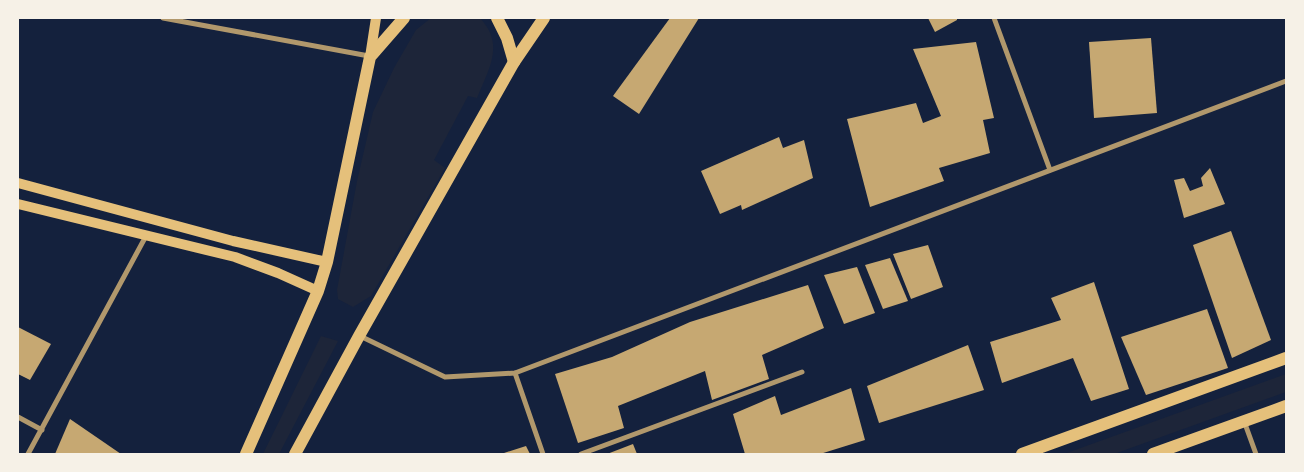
<svg xmlns="http://www.w3.org/2000/svg" width="1304" height="472" font-family="Merriweather,serif">
	<style>
		.green { fill: #1d2539 }
		.building { fill: #c6a872 }
		.lines { fill: none; stroke-linecap: round; stroke-linejoin: round }
		.minor { stroke: #b1986c; stroke-width: 5 }
		.secondary { stroke: #e5c07b; stroke-width: 10 }
		.primary { stroke: #e5c07b; stroke-width: 12 }
	</style>
	<rect width="100%" height="100%" fill="#14213d"/>
	<g class="green">
		<path d="M431 18H480C505 45 489 68 477 98L468 96 434 160 445 168 371 296 353 307 338 299 337 290 357 181 373 112 394 68 416 30Z"/>
		<path d="M321 336 338 341 279 454H263Z"/>
		<path d="M1286 374V392L1114 454H1064Z"/>
	</g>
	<g class="building">
		<path d="M670 18H699L639 114 613 96Z"/>
		<path d="M928 18H957V20L935 32Z"/>
		<path d="M1151 38 1157 113 1094 118 1089 42Z"/>
		<path d="M976 42 994 118 983 120 990 153 939 168 944 181 870 207 847 119 916 103 923 123 941 116 913 49Z"/>
		<path d="M779 137 783 148 804 140 813 178 742 210 741 205 720 214 701 171Z"/>
		<path d="M1210 168 1225 204 1184 218 1174 180 1184 178 1190 191 1203 186 1201 178Z"/>
		<path d="M1231 231 1271 340 1232 358 1193 245Z"/>
		<path d="M928 245 943 287 911 299 893 254Z"/>
		<path d="M890 258 908 301 883 309 865 265Z"/>
		<path d="M857 267 875 313 844 324 824 275Z"/>
		<path d="M1094 282 1129 389 1091 401 1073 358 1002 383 990 342 1061 320 1051 298Z"/>
		<path d="M808 285 824 328 762 355 769 379 712 400 705 371 618 406 624 428 578 443 555 374 612 357 690 322Z"/>
		<path d="M1207 309 1228 368 1146 395 1121 337Z"/>
		<path d="M18 327 51 344 30 380 18 374Z"/>
		<path d="M968 345 984 390 879 423 867 386Z"/>
		<path d="M851 388 865 440 820 454H745L733 414 775 396 781 415Z"/>
		<path d="M70 419 121 454H55Z"/>
		<path d="M633 444 637 454H607Z"/>
		<path d="M526 446 530 454H501Z"/>
	</g>
	<g class="lines">
		<g class="minor">
			<path d="M163 18 369 56"/>
			<path d="M994 18 1050 170"/>
			<path d="M360 336 445 377 515 373 1286 81"/>
			<path d="M515 373 543 454"/>
			<path d="M18 417 42 430"/>
			<path d="M1244 421 1256 454"/>
			<path d="M28 454 146 236"/>
			<path d="M581 454 802 372"/>
		</g>
		<g class="secondary">
			<path d="M370 57 376 18"/>
			<path d="M18 183 233 241 327 262"/>
			<path d="M18 204 235 257 278 273 318 291"/>
		</g>
		<g class="primary">
			<path d="M497 18 507 38 514 62"/>
			<path d="M246 454 318 291 327 262 370 57 404 18"/>
			<path d="M295 454 359 336 514 62 544 18"/>
			<path d="M1022 454 1286 358"/>
			<path d="M1153 454 1286 406"/>
		</g>
	</g>
	<rect width="1304" height="472" fill="none" stroke="#f6f1e7" stroke-width="38"/>
</svg>
